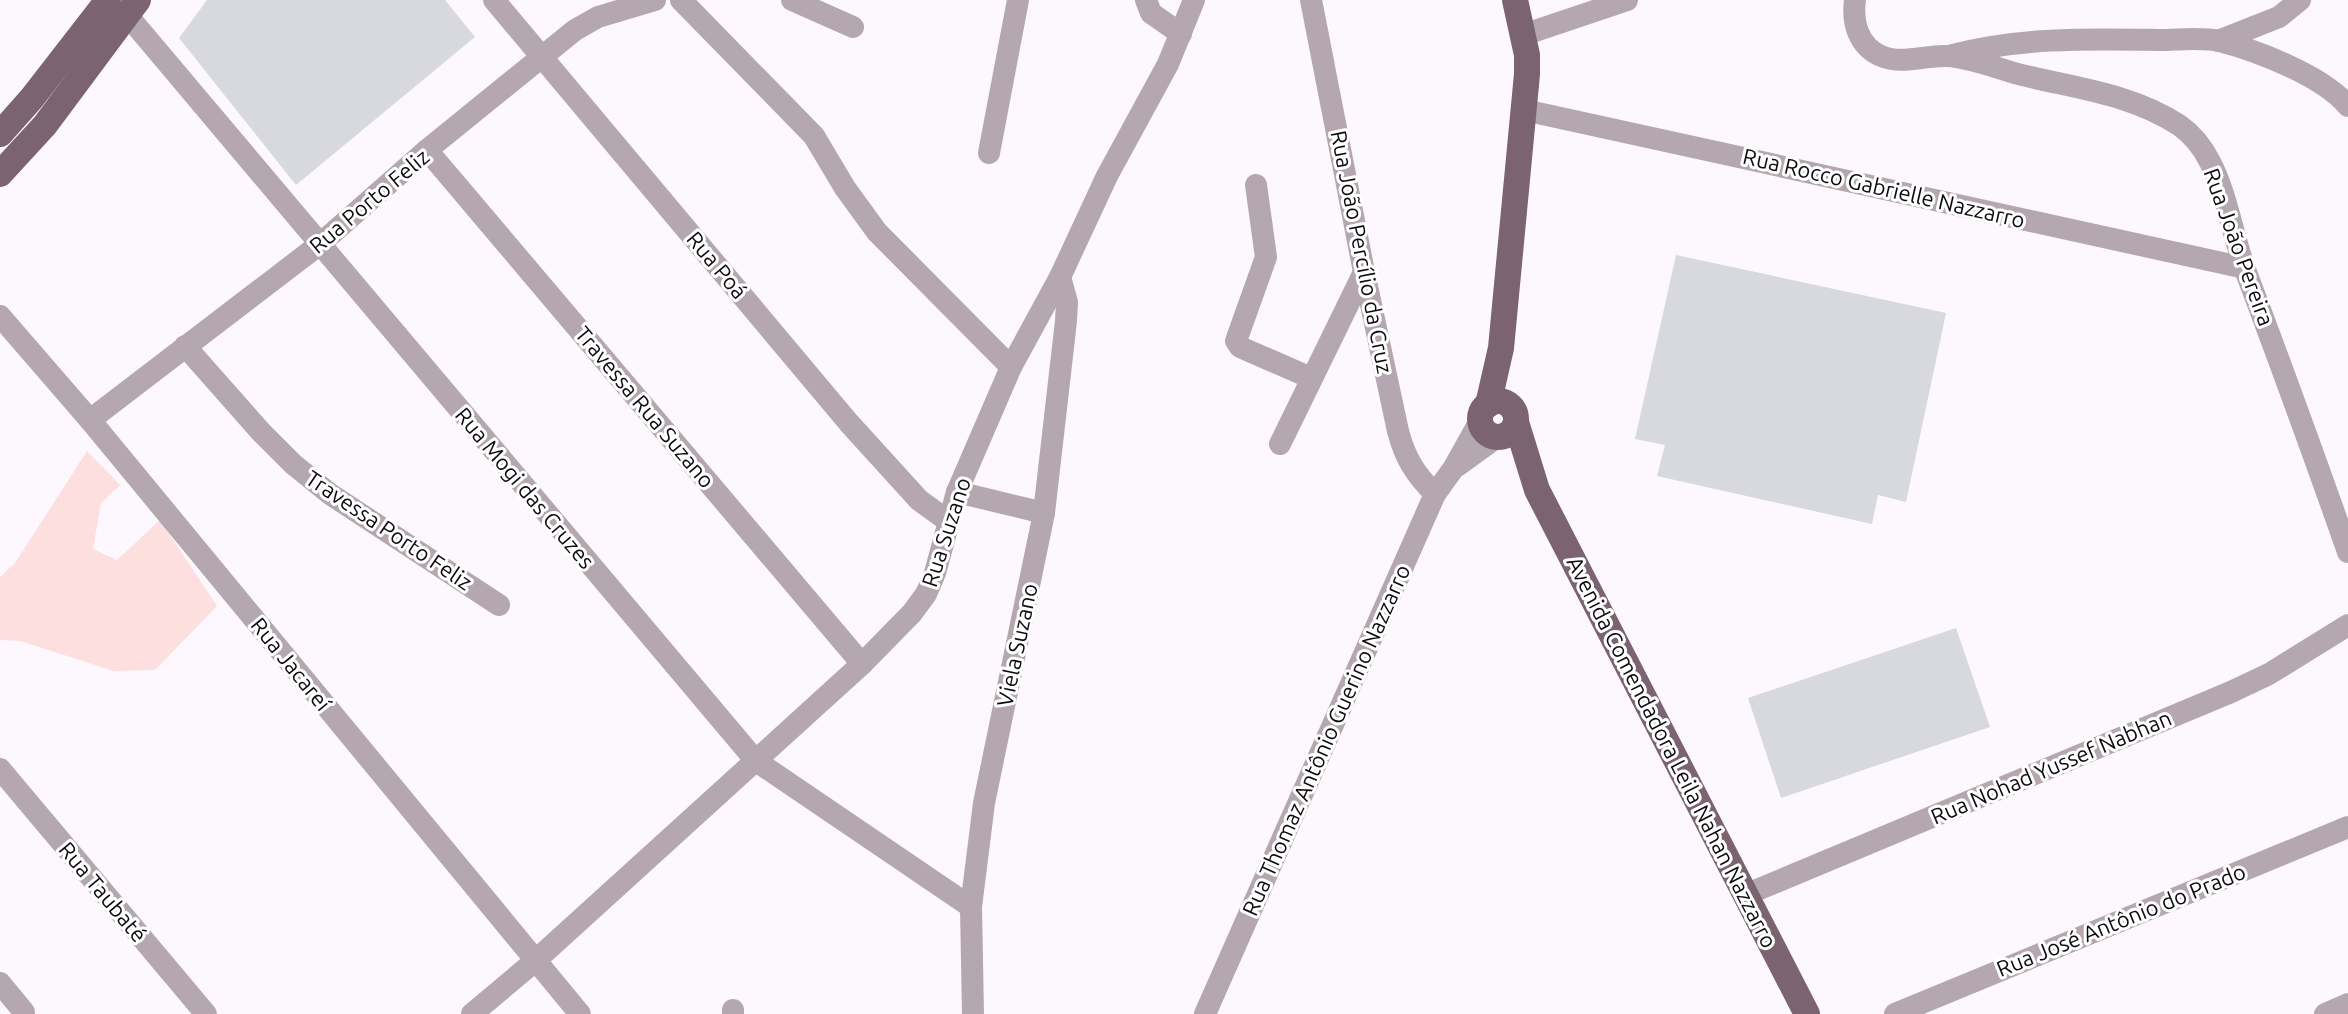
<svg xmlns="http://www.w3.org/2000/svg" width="2348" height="1014" font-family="Ubuntu,sans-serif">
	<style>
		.green { fill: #fddfe0 }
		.building { fill: #d7d9df }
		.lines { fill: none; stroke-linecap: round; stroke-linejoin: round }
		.minor { stroke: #b5a7af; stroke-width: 22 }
		.major { stroke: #7b6371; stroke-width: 26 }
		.labels { text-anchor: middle; stroke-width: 6; stroke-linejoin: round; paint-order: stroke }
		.street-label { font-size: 22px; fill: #0c0b0d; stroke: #fff }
	</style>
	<rect width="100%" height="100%" fill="#fcf8fe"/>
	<path class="green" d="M87 451 120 485 101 503 93 549 117 560 160 520 217 606 155 670 114 671 20 641 0 640V577L15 563Z"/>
	<g class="building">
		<path d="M207 0H445L475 37 296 185 179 38Z"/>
		<path d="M1676 255 1946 313 1906 502 1878 495 1872 524 1657 476 1665 445 1635 439Z"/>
		<path d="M1956 628 1990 727 1781 798 1748 698Z"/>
	</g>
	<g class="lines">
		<g class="minor">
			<path d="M494 0 849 423 919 500 948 521"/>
			<path d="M681 0 814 136 845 188 877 232 1011 367"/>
			<path d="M792 0 853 27"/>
			<path d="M1146 0 1151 13 1181 34"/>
			<path d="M1311 0 1364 272 1398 431C1405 458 1415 474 1435 494"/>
			<path d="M1855 0C1852 22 1858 46 1881 56 1902 65 1925 55 1947 56 1970 57 1996 68 2018 74 2073 88 2130 93 2179 125 2192 134 2203 148 2210 162 2227 194 2233 237 2246 272 2281 365 2315 458 2348 552"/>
			<path d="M128 16 756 761 971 907"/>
			<path d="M1523 35 1627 0"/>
			<path d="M2218 41 2279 17 2300 0"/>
			<path d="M1953 55C2021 37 2089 39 2159 40 2178 40 2201 37 2220 41 2258 51 2323 76 2348 106"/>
			<path d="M1524 110 2245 268"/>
			<path d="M427 150 862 664"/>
			<path d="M989 153 1018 0"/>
			<path d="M1256 185 1266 257 1236 341 1240 347 1311 378"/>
			<path d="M0 316 90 420 580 1014"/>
			<path d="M185 346 261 432 293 464 330 494 499 605"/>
			<path d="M90 420 320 244 427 150 575 30 598 17 655 0"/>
			<path d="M1280 444 1364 272"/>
			<path d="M1457 466 1497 437"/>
			<path d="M957 492 1044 513"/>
			<path d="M0 769 206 1014"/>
			<path d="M1745 895 2231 692 2269 674 2348 625"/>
			<path d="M0 983 24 1012"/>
			<path d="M472 1014 535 961 862 664 912 613 926 594 935 573 957 492 1011 367 1060 277 1107 176 1168 64 1194 0"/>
			<path d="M733 1014V1010"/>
			<path d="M973 1014 971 907 984 803 1044 513 1066 321 1067 302 1060 277"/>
			<path d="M1205 1014 1435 494 1453 469 1481 419"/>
			<path d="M1895 1014 2348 827"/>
			<path d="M2325 1014 2348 1004"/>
		</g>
		<g class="major">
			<path d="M0 134 32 98 108 0"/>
			<path d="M0 174 45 125 138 0"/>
			<circle cx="1498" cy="419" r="18"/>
			<path d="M1488 405 1501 348 1527 74V55L1515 0"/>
			<path d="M1516 422 1537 490 1807 1014"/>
		</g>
	</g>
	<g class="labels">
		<g class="street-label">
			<text transform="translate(1884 188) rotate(13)" y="8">Rua Rocco Gabrielle Nazzarro</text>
			<text transform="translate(369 201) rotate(-40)" y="8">Rua Porto Feliz</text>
			<text transform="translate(2239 247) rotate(70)" y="8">Rua João Pereira</text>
			<text transform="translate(1362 252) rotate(79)" y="8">Rua João Percílio da Cruz</text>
			<text transform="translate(717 265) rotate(50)" y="8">Rua Poá</text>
			<text transform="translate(645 407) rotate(50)" y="8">Travessa Rua Suzano</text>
			<text transform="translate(525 488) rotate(50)" y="8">Rua Mogi das Cruzes</text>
			<text transform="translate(389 530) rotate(34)" y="8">Travessa Porto Feliz</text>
			<text transform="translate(946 532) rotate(-72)" y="8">Rua Suzano</text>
			<text transform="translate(1017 645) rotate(-78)" y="8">Viela Suzano</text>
			<text transform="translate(291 664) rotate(51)" y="8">Rua Jacareí</text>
			<text transform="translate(1326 740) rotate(-66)" y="8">Rua Thomaz Antônio Guerino Nazzarro</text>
			<text transform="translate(1672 752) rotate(63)" y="8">Avenida Comendadora Leila Nahan Nazzarro</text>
			<text transform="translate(2051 767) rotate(-23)" y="8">Rua Nohad Yussef Nabhan</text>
			<text transform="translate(103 892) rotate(50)" y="8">Rua Taubaté</text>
			<text transform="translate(2121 920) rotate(-22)" y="8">Rua José Antônio do Prado</text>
		</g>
	</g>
</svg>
